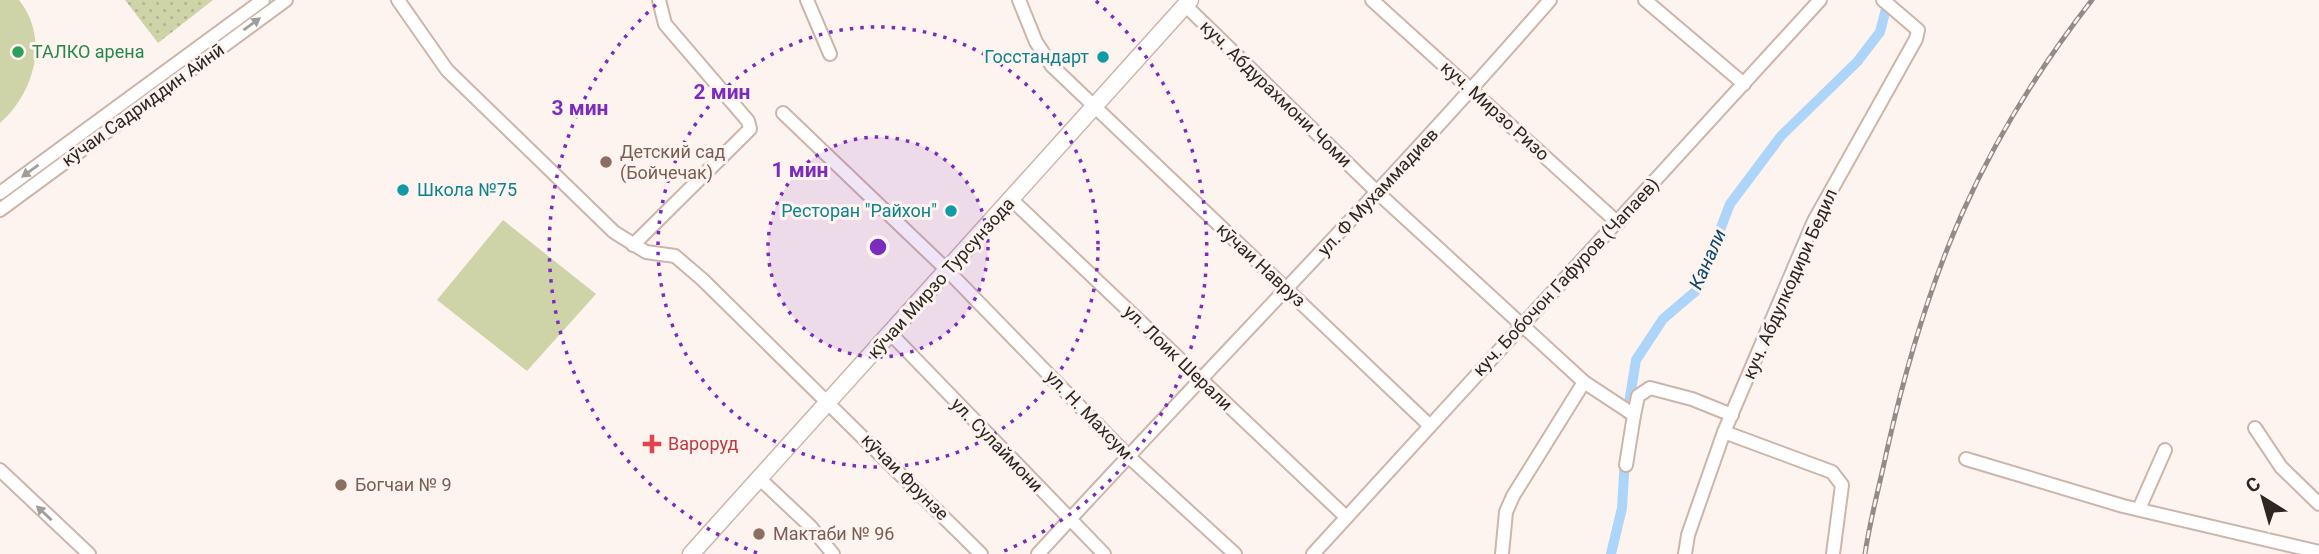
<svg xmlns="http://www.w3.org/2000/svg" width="2319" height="554" font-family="Roboto,sans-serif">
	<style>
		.park { fill: url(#park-dots) }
		.pitch { fill: #ced4a8 }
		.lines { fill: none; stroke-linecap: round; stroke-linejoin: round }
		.canal { stroke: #add5fa; stroke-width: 10 }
		.minor-casing { stroke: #ccb5aa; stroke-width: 16 }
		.major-casing { stroke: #ccb5aa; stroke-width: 19 }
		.minor { stroke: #fff; stroke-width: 12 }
		.major { stroke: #fff; stroke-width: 16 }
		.rail-casing { stroke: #948b86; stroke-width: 5 }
		.rail { stroke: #fef4ef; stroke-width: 2.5; stroke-dasharray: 8; stroke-linecap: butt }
		.oneway { fill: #a19d9b }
		.ring { fill: none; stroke: #7b2cbf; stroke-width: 3.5; stroke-dasharray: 3.5 7 }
		.leisure-dot { fill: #2e9e5b; stroke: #fef4ef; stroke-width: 2.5 }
		.culture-dot { fill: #0f9aa8; stroke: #fef4ef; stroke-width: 2.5 }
		.education-dot { fill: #8d6e63; stroke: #fef4ef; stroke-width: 2.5 }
		.health-dot { fill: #e0444e; stroke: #fef4ef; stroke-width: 2.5 }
		.labels { text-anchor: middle; stroke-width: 6; stroke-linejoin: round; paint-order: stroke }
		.leisure-label { font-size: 18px; fill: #27864d; stroke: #fef4ef; text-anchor: start }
		.culture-label { font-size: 18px; fill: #0d838f; stroke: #fef4ef; text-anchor: end }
		.street-label { font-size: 18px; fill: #2e2621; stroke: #fef4ef }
		.education-label { font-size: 18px; fill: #785e54; stroke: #fef4ef; text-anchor: start }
		.health-label { font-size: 18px; fill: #be3a42; stroke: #fef4ef; text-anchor: start }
		.water-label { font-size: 19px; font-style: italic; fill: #0d4670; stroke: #fef4ef }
		.centre { fill: #7b2cbf; stroke: #fef4ef; stroke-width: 3.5 }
		.ring-label { font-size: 21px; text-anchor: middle; font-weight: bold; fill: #7b2cbf; stroke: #fef4ef; stroke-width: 6; stroke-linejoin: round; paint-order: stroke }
	</style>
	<defs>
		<pattern id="park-dots" width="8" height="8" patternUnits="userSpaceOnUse" patternTransform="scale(1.75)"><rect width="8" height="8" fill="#ced4a8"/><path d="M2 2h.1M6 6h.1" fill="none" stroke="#b1b690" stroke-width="1.8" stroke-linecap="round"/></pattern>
	</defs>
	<rect width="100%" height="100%" fill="#fef4ef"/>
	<path class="park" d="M125 0H213L158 43Z"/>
	<g class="pitch">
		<path d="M0 0H19C50 39 34 93 0 123Z"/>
		<path d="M503 220 596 294 527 371 437 300Z"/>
	</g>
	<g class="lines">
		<g class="canal">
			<path d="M1627 415 1636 360 1663 319 1697 290 1730 204 1781 136 1857 62 1880 32 1888 1"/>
			<path d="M1611 554 1622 508 1625 458"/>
		</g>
		<g class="minor-casing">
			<g id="minor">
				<path d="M398 0 447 70 614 232 646 252 675 256 703 280 981 554"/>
				<path d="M807 0 830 54"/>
				<path d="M1019 0 1036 42 1052 66 1428 424"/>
				<path d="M1372 0 1618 223"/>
				<path d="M1645 0 1744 84"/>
				<path d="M1185 5 1378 193 1584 382 1634 415 1638 396 1650 388 1692 399 1732 415"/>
				<path d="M783 113 948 271 1128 456 1235 554"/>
				<path d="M0 193 263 0"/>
				<path d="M1011 199 1346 517"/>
				<path d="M0 210 286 0"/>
				<path d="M633 245 750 129 748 121 665 24 659 0"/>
				<path d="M891 334 1104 554"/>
				<path d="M2255 428 2281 467 2319 504"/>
				<path d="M1724 432 1832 472 1842 485 1833 554"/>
				<path d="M1966 459 2123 506 2319 552"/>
				<path d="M1626 465 1634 415"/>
				<path d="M0 470 89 554"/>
				<path d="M760 479 810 526 833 554"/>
				<path d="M2139 509 2165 450"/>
				<path d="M1038 554C1208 368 1385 190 1550 0"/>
				<path d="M1313 554 1820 0"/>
				<path d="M1502 554 1506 512 1513 496 1584 382"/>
				<path d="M1685 554 1688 535 1724 432 1814 221 1916 39 1918 30 1883 0"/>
			</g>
		</g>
		<g class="major-casing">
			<path id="major" d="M691 554 1190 0"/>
		</g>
		<use href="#minor" class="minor"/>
		<use href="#major" class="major"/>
		<g class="rail-casing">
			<path id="rail" d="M1865 554C1870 519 1880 484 1887 450 1927 273 1980 144 2092 0"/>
		</g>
		<use href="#rail" class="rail"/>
	</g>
	<defs><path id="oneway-solid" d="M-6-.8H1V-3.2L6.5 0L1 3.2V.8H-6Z" transform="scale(1.75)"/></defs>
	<g class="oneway">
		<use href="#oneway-solid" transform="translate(252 24) rotate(-36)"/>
		<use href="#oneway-solid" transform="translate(30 171) rotate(144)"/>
		<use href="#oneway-solid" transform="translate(44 513) rotate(-137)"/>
	</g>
	<circle cx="878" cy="247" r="110" fill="#7b2cbf" fill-opacity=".12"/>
	<g class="ring">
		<circle cx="878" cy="247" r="110"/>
		<circle cx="878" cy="247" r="220"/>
		<path d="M757 553A329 329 0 0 1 660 1M1096 1A329 329 0 0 1 999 553"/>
	</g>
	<circle class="leisure-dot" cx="18" cy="52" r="7"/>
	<g class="culture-dot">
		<circle cx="1103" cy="57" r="7"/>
		<circle cx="403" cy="190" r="7"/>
		<circle cx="951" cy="211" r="7"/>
	</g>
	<g class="education-dot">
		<circle cx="606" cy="162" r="7"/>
		<circle cx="341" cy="485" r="7"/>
		<circle cx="759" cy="534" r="7"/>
	</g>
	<path class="health-dot" d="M648.5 433.5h7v7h7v7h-7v7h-7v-7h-7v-7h7z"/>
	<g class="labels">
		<g class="leisure-label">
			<text x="32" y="58">ТАЛКО арена</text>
		</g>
		<g class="culture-label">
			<text x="1089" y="63">Госстандарт</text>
			<text x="417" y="196" text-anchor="start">Школа №75</text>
			<text x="937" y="217">Ресторан "Райхон"</text>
		</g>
		<g class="street-label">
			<text transform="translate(1276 94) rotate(44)" y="6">куч. Абдурахмони Чоми</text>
			<text transform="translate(143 105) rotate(-36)" y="6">кӯчаи Садриддин Айнӣ</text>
			<text transform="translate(1495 111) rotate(42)" y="6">куч. Мирзо Ризо</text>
			<text transform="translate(1378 192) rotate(-47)" y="6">ул. Ф Мухаммадиев</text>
			<text transform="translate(1261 265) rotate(43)" y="6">кӯчаи Навруз</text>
			<text transform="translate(1566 277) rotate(-47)" y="6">куч. Бобочон Гафуров (Чапаев)</text>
			<text transform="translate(941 278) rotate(-48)" y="6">кӯчаи Мирзо Турсунзода</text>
			<text transform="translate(1790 284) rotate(-66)" y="6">куч. Абдулкодири Бедил</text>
			<text transform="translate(1178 358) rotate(44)" y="6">ул. Лоик Шерали</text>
			<text transform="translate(1089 415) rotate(46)" y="6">ул. Н. Махсум</text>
			<text transform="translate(997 445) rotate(46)" y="6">ул. Сулаймони</text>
			<text transform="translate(905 477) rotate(45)" y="6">кӯчаи Фрунзе</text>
		</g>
		<g class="education-label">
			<text x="620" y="158">Детский сад<tspan x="620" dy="21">(Бойчечак)</tspan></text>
			<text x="355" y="491">Богчаи № 9</text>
			<text x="773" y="540">Мактаби № 96</text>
		</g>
		<g class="health-label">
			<text x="668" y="450">Вароруд</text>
		</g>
		<g class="water-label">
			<text transform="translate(1707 259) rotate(-66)" y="7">Канали</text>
		</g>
	</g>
	<circle cx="878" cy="247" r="10" class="centre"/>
	<g class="ring-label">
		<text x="722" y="99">2 мин</text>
		<text x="580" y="115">3 мин</text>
		<text x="800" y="177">1 мин</text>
	</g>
	<g transform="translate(2263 498) rotate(323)" stroke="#fef4ef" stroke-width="5" paint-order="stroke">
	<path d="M0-5L12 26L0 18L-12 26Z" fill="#2e2621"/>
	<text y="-10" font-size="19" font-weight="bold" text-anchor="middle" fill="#2e2621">С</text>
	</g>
</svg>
